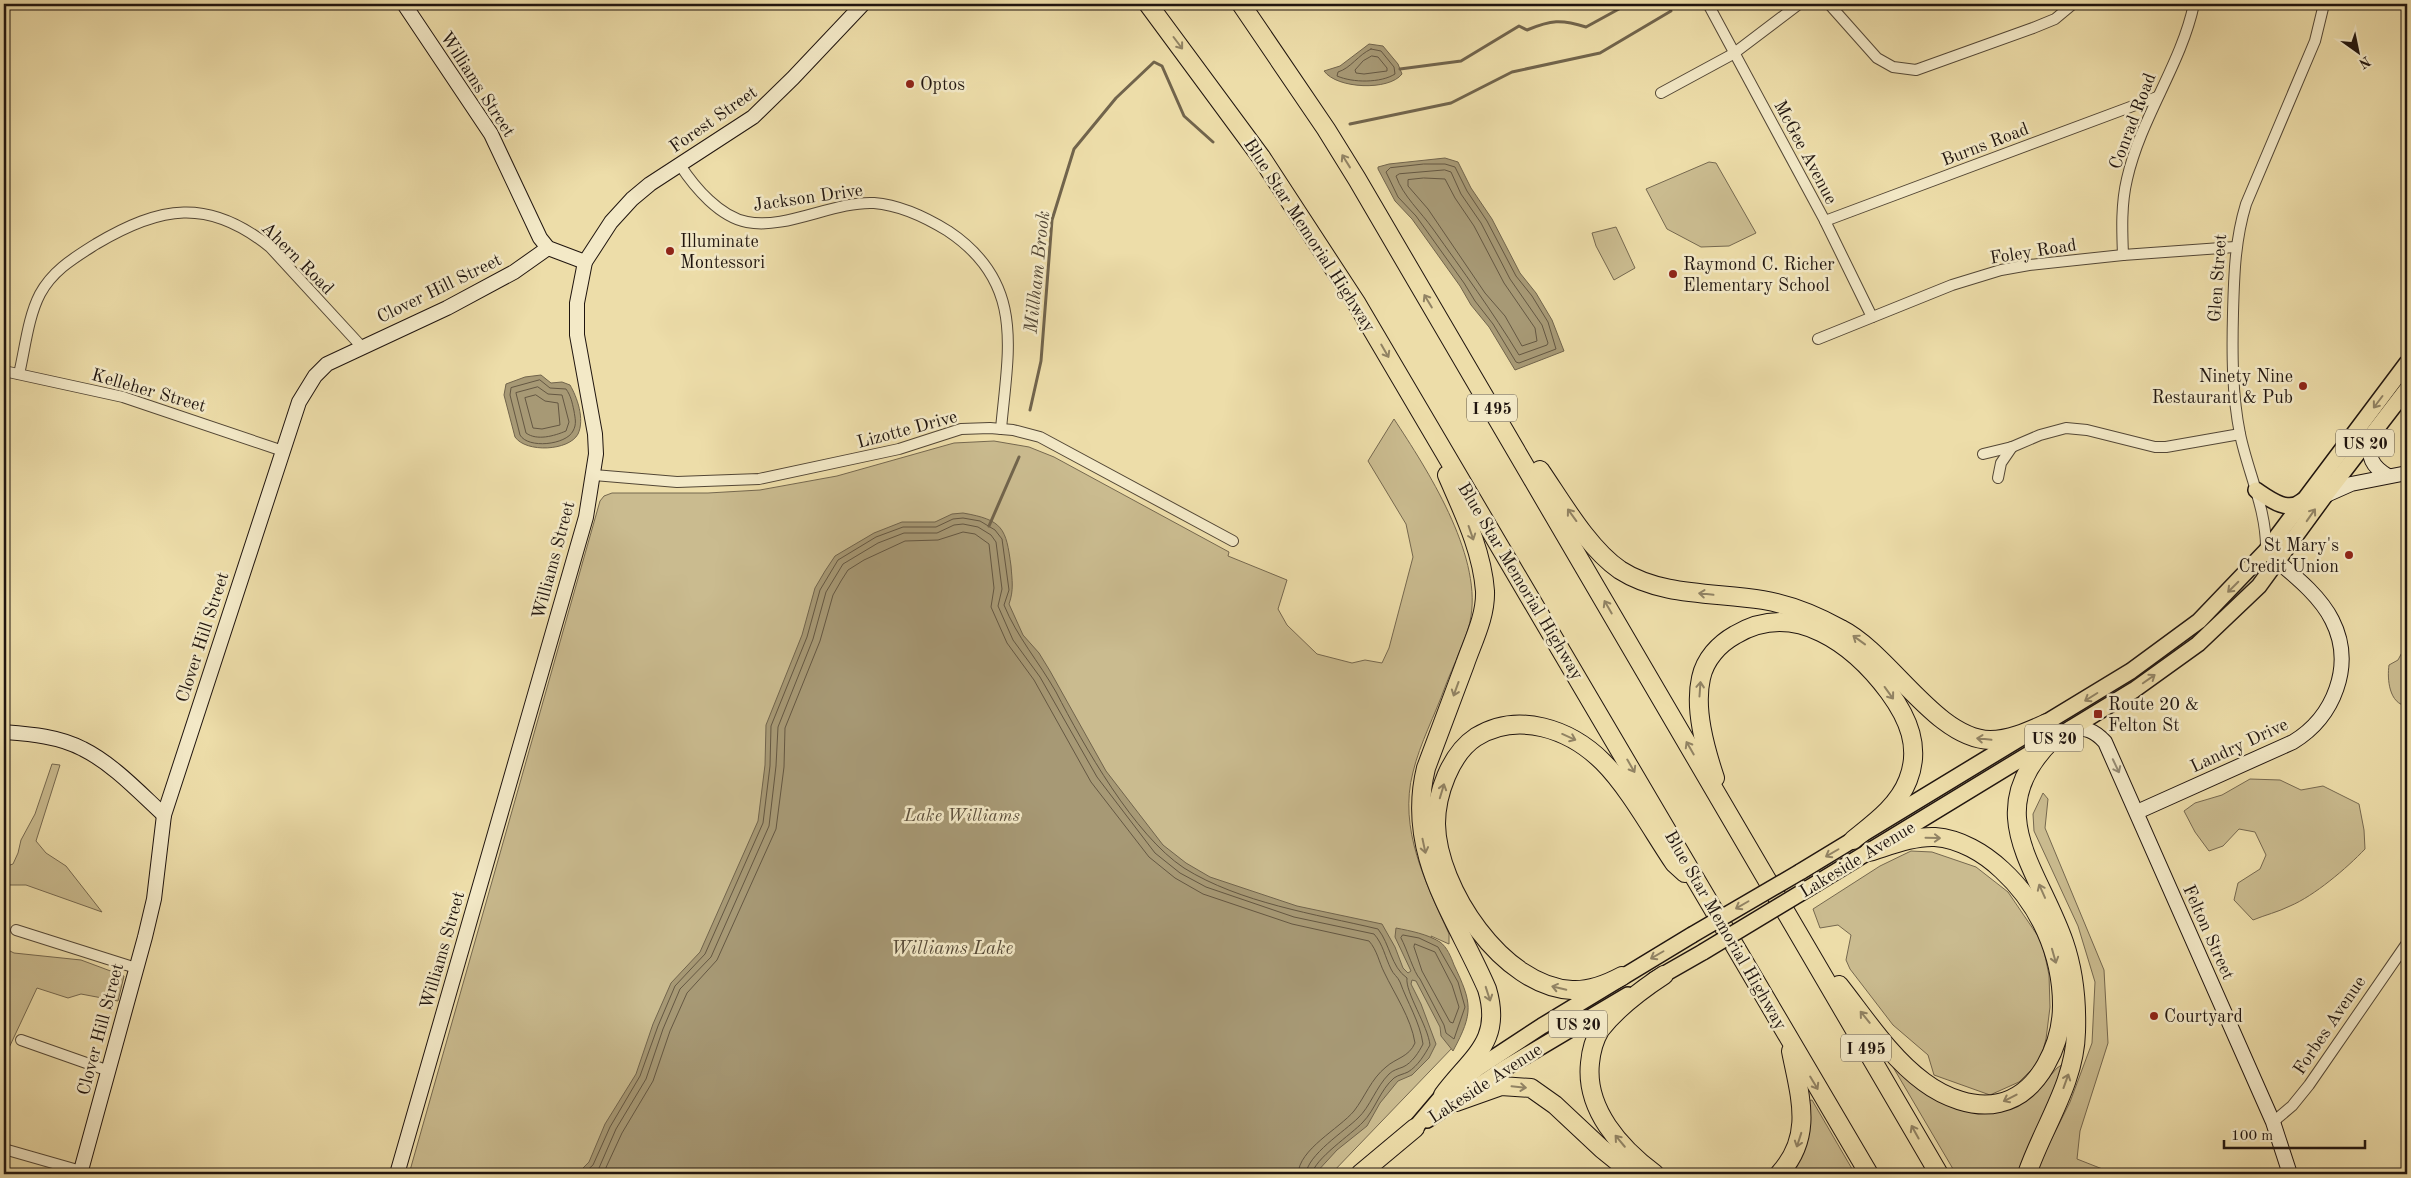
<svg xmlns="http://www.w3.org/2000/svg" width="2411" height="1178" font-family="'Old Standard TT',serif">
	<style>
		.green { fill: #cabb8f; stroke: #75684f }
		.water { fill: #a79975; stroke: #71644c }
		.lines { fill: none; stroke-linecap: round; stroke-linejoin: round }
		.shore { stroke: #645742; stroke-width: 1 }
		.stream { stroke: #71644c; stroke-width: 3 }
		.street-casing { stroke: #534736; stroke-width: 12 }
		.secondary-casing { stroke: #20150f; stroke-width: 16 }
		.primary-casing { stroke: #20150f; stroke-width: 18 }
		.highway-casing { stroke: #20150f; stroke-width: 20 }
		.street { stroke: #f3e9c7; stroke-width: 10 }
		.secondary { stroke: #f3e9c7; stroke-width: 14 }
		.primary { stroke: #eddda9; stroke-width: 15 }
		.highway { stroke: #eddda9; stroke-width: 18 }
		.primary-bridge-casing { stroke: #20150f; stroke-width: 18; stroke-linecap: butt }
		.primary-bridge { stroke: #eddda9; stroke-width: 15 }
		.oneway { stroke: #918364 }
		.oneway2 { stroke: #948a74 }
		.poi-dot { fill: #8f2418; stroke: #f3e9c7; stroke-width: 2 }
		.labels { text-anchor: middle; stroke-width: 5; stroke-linejoin: round; paint-order: stroke }
		.shield { fill: #f3e9c7; stroke: #5f5546; stroke-width: 1 }
		.shield-label { font-size: 16px; font-weight: bold; fill: #20150f }
		.street-label { font-size: 18px; fill: #20150f; stroke: #f3e9c7 }
		.poi-label { font-size: 18px; fill: #20150f; stroke: #f3e9c7; text-anchor: start }
		.park-label { font-size: 18px; font-style: italic; fill: #5c4f3c; stroke: #f3e9c7 }
		.water-label { font-size: 19px; font-style: italic; fill: #564a38; stroke: #f3e9c7 }
	</style>
	<rect width="100%" height="100%" fill="#eddda9"/>
	<filter id="stains"><feTurbulence type="fractalNoise" baseFrequency=".004" numOctaves="4"/><feColorMatrix values="0 0 0 0 .2 0 0 0 0 .09 0 0 0 0 .02 0 0 0 .5 -.17"/></filter>
	<radialGradient id="worn" r=".72"><stop offset=".6" stop-color="#630" stop-opacity="0"/><stop offset="1" stop-color="#630" stop-opacity=".3"/></radialGradient>
	<g class="green">
		<path d="M1709 162 1716 163 1756 233 1729 246 1701 247 1667 229 1646 189Z"/>
		<path d="M1616 227 1635 268 1614 280 1596 246 1592 233Z"/>
		<path d="M1394 419C1427 469 1481 553 1471 616 1469 634 1452 668 1445 687 1435 715 1420 743 1413 772 1398 829 1426 883 1449 934V944L1431 936 1458 993 1454 1046 1331 1174H409L600 501 604 496 612 493H708L760 490 837 476 954 443 994 441 1029 447 1054 457 1229 552 1228 556 1287 580 1278 609 1287 625 1317 654 1352 663 1365 660 1382 663 1389 648 1413 557 1406 524 1368 461Z"/>
		<path d="M2407 643V706C2389 704 2387 679 2389 665L2398 660Z"/>
		<path d="M52 764 60 765 36 841 46 853 66 866 102 912 26 885H4V867L13 864 18 853 21 840 35 814Z"/>
		<path d="M2250 779 2280 780 2301 790 2323 786 2359 804 2364 830 2365 849C2347 868 2314 896 2290 906 2278 912 2265 915 2253 920L2234 900 2238 883 2260 869 2266 855 2255 832 2239 829 2223 846 2209 851 2195 832 2184 811 2195 803 2222 795Z"/>
		<path d="M2043 793 2048 799 2045 828 2104 970 2108 1043 2080 1131 2077 1159 2105 1170 2098 1174H2038L2039 1164 2070 1102 2092 1043 2095 982 2078 926 2034 831 2033 814Z"/>
		<path d="M1911 851 1932 852 1976 867 2008 892 2042 942 2049 975 2050 1007 2046 1039 2040 1061 2019 1082 1990 1095 1934 1075 1928 1055 1893 1025 1850 969 1846 960 1851 935 1838 925 1820 928 1813 909 1880 866Z"/>
		<path d="M4 948 14 953 81 960 124 976 118 1001 81 994 68 998 37 988 7 1052 4 1051Z"/>
		<path d="M2066 1062 2021 1174H1956L1893 1067 1895 1066 1917 1088 1942 1102 2013 1104 2038 1090 2057 1068Z"/>
		<path d="M1812 1100 1855 1174H1789C1804 1148 1812 1131 1807 1101Z"/>
	</g>
	<g class="water">
		<path d="M1369 44 1383 46 1398 64 1402 74C1389 91 1337 89 1324 71L1340 66Z"/>
		<path d="M1445 158 1458 162 1471 188 1492 219 1520 273 1536 293 1552 320 1564 351 1515 370 1489 327 1471 305 1460 286 1412 219 1395 201 1378 169V167L1389 164Z"/>
		<path d="M541 375 551 383 562 382 570 385C577 397 585 419 578 434 569 451 526 453 515 437L504 395 506 384 525 377Z"/>
		<path d="M963 513C1003 520 1006 528 1011 566 1012 580 1014 590 1009 604L1023 635 1039 653 1050 671 1106 771 1163 845 1186 863 1210 877 1297 906 1382 924 1395 947 1403 968 1408 973 1411 971 1395 937 1396 928C1411 931 1427 934 1440 942 1447 947 1451 957 1454 965 1472 1003 1474 1012 1453 1051L1441 1036 1440 1027 1416 981 1412 980 1411 984 1421 1004 1436 1044 1429 1058 1412 1075 1398 1081 1380 1103 1367 1126 1337 1150 1315 1174H577L589 1162 605 1124 636 1074 653 1024 671 983 700 952 758 821 765 765 766 725 802 635 815 588 825 571 835 556 874 533 902 522H935L952 514Z"/>
	</g>
	<g class="lines">
		<g class="shore">
			<path d="M1371 49 1381 51 1394 67 1395 74C1381 83 1353 83 1337 76L1338 72C1351 68 1358 55 1371 49Z"/>
			<path d="M1372 56 1378 57 1387 68V71L1364 74 1356 73 1355 70 1363 61Z"/>
			<path d="M1424 164H1445L1455 167 1467 191 1487 221 1516 276 1532 296 1548 322 1556 349 1519 363 1516 362 1493 324 1475 301 1464 283 1416 216 1398 197 1386 172 1390 168Z"/>
			<path d="M1445 170 1451 172 1461 194 1481 223 1510 279 1542 325 1548 343 1547 345 1519 355C1492 311 1463 271 1433 229 1421 212 1403 196 1396 176L1399 174Z"/>
			<path d="M1424 178 1445 179 1455 198 1474 226 1504 283 1535 328 1537 341 1522 346 1505 316 1485 293 1428 209 1408 186V180Z"/>
			<path d="M540 380 550 388 566 389C571 396 572 402 574 411 575 418 577 424 573 431 566 445 528 449 520 435L510 395 511 388Z"/>
			<path d="M538 387 548 394 562 395 569 422 566 431C554 436 537 441 526 433L516 393Z"/>
			<path d="M536 395 545 401 558 403 560 425 542 429 533 428 525 398Z"/>
			<path d="M1403 935 1419 938 1438 947 1458 982 1465 1007 1454 1039 1446 1033 1444 1025 1420 979C1414 973 1407 949 1401 938Z"/>
			<path d="M1415 944 1435 952 1452 985 1459 1007 1453 1023 1450 1022 1422 971 1414 947Z"/>
			<path d="M583 1174 593 1165 610 1127 640 1076 658 1026 675 986 705 954 763 823 770 766 771 726 807 637 820 590 838 560 876 537 903 527H936L953 519 963 518 980 521 995 530 1002 539 1009 590 1004 605C1017 637 1039 662 1056 692 1084 746 1134 835 1184 868 1240 903 1315 914 1378 929 1390 944 1391 967 1407 978 1405 992 1428 1026 1430 1045 1425 1054 1418 1066 1408 1072 1404 1074 1398 1075 1394 1078 1380 1090 1375 1110 1363 1122 1352 1134 1314 1159 1312 1174"/>
			<path d="M592 1174 599 1168 616 1129 646 1079 663 1029 680 989 711 957 769 826 776 766 778 727 813 639 826 592 843 564 878 543 904 533H937L954 525 963 524 978 527 991 535 996 542 1002 589 998 606 1013 640 1040 677 1097 777 1155 853 1180 873 1206 887 1294 917 1374 934C1383 944 1385 957 1391 969 1393 974 1398 977 1400 982 1407 1002 1420 1022 1423 1044 1419 1052 1412 1063 1403 1067 1398 1069 1393 1070 1389 1074 1376 1087 1370 1107 1358 1118 1345 1131 1307 1155 1306 1174"/>
			<path d="M603 1174 622 1133 653 1081 670 1031 687 993 717 960 776 829 784 767 785 728 820 641 833 595 841 581 848 570 864 560 905 541 938 540 963 532 975 534 989 544 994 588 991 607 1007 643 1034 680 1091 782 1149 857 1175 878 1203 894 1292 924 1369 941C1377 950 1379 962 1384 972 1395 995 1411 1018 1415 1043 1409 1057 1396 1058 1386 1067 1371 1079 1365 1097 1354 1111 1339 1129 1299 1149 1298 1174"/>
		</g>
		<g class="stream">
			<path d="M1400 69 1461 61 1519 26 1527 30C1551 20 1561 19 1586 27L1628 4"/>
			<path d="M1350 124 1451 103 1512 72 1600 53 1671 11 1668 4"/>
			<path d="M1030 410 1041 361 1052 220 1074 149 1116 98 1154 62 1162 66 1184 116 1213 142"/>
			<path d="M989 526 1019 457"/>
		</g>
		<g class="street-casing">
			<g id="street">
				<path d="M1708 4 1825 221 1872 317"/>
				<path d="M1829 4 1877 58 1893 67 1916 70 2033 28 2055 19 2073 4"/>
				<path d="M1661 93 1733 54 1799 4"/>
				<path d="M680 165C695 188 720 217 747 222 786 230 834 201 874 203 899 205 927 218 948 231 1026 283 1008 350 1001 429"/>
				<path d="M1825 221 2157 97"/>
				<path d="M2123 255C2122 230 2121 204 2127 179 2141 117 2181 65 2194 4"/>
				<path d="M1818 339 1952 285 2001 270 2029 265 2123 255 2235 247"/>
				<path d="M4 371 123 397 283 451"/>
				<path d="M19 374C25 349 28 317 40 294 53 270 74 258 96 244 160 206 208 197 270 247L361 346"/>
				<path d="M1983 454 2012 447 2040 435 2066 428 2087 430 2155 447H2166L2240 434"/>
				<path d="M594 475 677 482 759 479 899 449 961 429 990 428 1013 430 1040 437 1233 541"/>
				<path d="M1998 478 2001 463 2012 447"/>
				<path d="M2266 551C2267 510 2248 473 2240 434 2232 394 2232 353 2233 313 2234 275 2235 240 2246 204L2315 41 2324 4"/>
				<path d="M16 930 136 968"/>
				<path d="M21 1040 109 1071"/>
				<path d="M2273 1122 2292 1106 2309 1085 2407 943"/>
				<path d="M4 1149 81 1171"/>
			</g>
		</g>
		<g class="secondary-casing">
			<g id="secondary">
				<path d="M404 4 491 134 540 238 548 248 585 262"/>
				<path d="M2369 438C2369 458 2371 466 2388 476"/>
				<path d="M2324 496 2351 484 2407 473"/>
				<path d="M2071 728C2086 728 2094 730 2105 742L2273 1122 2290 1174"/>
				<path d="M4 732C30 734 59 736 83 749 113 764 139 792 164 815"/>
				<path d="M2137 812 2293 742C2334 717 2355 665 2332 620 2319 594 2291 573 2269 554"/>
				<path d="M80 1174 145 937 154 899 164 815 299 402 315 376 327 364 447 308 514 272 548 248"/>
				<path d="M397 1174 586 517 596 454 595 434 577 335V303L585 262 611 222 632 199 650 184 753 117 793 78 863 4"/>
			</g>
		</g>
		<g class="primary-casing">
			<g id="primary">
				<path d="M2256 490C2268 498 2288 514 2302 501"/>
				<path d="M1800 872 2131 671 2199 621 2266 551 2407 363"/>
				<path d="M1809 888 2134 690 2198 644 2259 586 2324 497 2407 389"/>
				<path d="M1654 980 1703 952"/>
				<path d="M1427 1120 1505 1068 1628 995"/>
				<path d="M1415 1128 1443 1095 1478 1068 1542 1026 1692 935"/>
			</g>
		</g>
		<g class="highway-casing">
			<g id="highway">
				<path d="M1148 4 1261 157 1357 304 1869 1174"/>
				<path d="M1241 4 1326 129 1357 179 1939 1174"/>
				<path d="M1540 470C1562 502 1588 548 1620 570 1662 597 1717 592 1763 600 1792 605 1816 615 1841 629 1890 654 1936 739 1990 740 2010 740 2029 731 2047 723"/>
				<path d="M1715 778C1705 748 1694 709 1701 678 1705 659 1719 644 1735 635 1795 599 1854 645 1889 692 1908 718 1921 747 1908 780 1898 806 1874 823 1853 840"/>
				<path d="M1622 976C1607 984 1589 991 1572 990 1503 987 1437 888 1436 824 1436 795 1450 754 1476 737 1518 711 1570 729 1603 762 1629 788 1653 832 1674 863L1685 873"/>
				<path d="M1839 985C1865 1018 1890 1057 1924 1082 1944 1097 1974 1109 1999 1103 2040 1094 2062 1043 2062 1005 2062 954 2039 904 2002 870 1984 853 1960 839 1935 837 1913 836 1889 846 1869 852"/>
				<path d="M1443 1095C1471 1057 1503 1042 1487 989 1455 915 1405 853 1426 768 1439 734 1452 699 1465 664 1473 641 1486 616 1485 591 1482 550 1463 512 1447 475"/>
				<path d="M1456 1102 1501 1086 1531 1088 1555 1105 1602 1149 1633 1174"/>
				<path d="M1360 1174 1415 1128"/>
				<path d="M1655 1174C1620 1148 1585 1109 1590 1063 1591 1052 1594 1040 1600 1030 1617 1008 1641 990 1664 975"/>
				<path d="M1779 1174C1814 1136 1800 1097 1791 1051"/>
				<path d="M2027 1174C2043 1127 2075 1083 2076 1032 2077 1002 2074 971 2064 942 2038 867 1979 812 2052 740"/>
			</g>
		</g>
		<use href="#street" class="street"/>
		<use href="#secondary" class="secondary"/>
		<use href="#primary" class="primary"/>
		<use href="#highway" class="highway"/>
		<g class="primary-bridge-casing">
			<g id="primary-bridge">
				<path d="M1692 935 1800 872"/>
				<path d="M1703 952 1809 888"/>
			</g>
		</g>
		<use href="#primary-bridge" class="primary-bridge"/>
	</g>
	<defs><path id="oneway-shaft" d="M-6 0H5M1.5-3L5.5 0L1.5 3" fill="none" stroke-width="1.6" stroke-linecap="round" stroke-linejoin="round" transform="scale(1.25)"/></defs>
	<g class="oneway">
		<use href="#oneway-shaft" transform="translate(1178 43) rotate(53)"/>
		<use href="#oneway-shaft" transform="translate(1346 161) rotate(-122)"/>
		<use href="#oneway-shaft" transform="translate(1428 301) rotate(-121)"/>
		<use href="#oneway-shaft" transform="translate(1385 351) rotate(60)"/>
		<use href="#oneway-shaft" transform="translate(2378 402) rotate(127)"/>
		<use href="#oneway-shaft" transform="translate(1572 515) rotate(-126)"/>
		<use href="#oneway-shaft" transform="translate(2311 515) rotate(-55)"/>
		<use href="#oneway-shaft" transform="translate(1471 533) rotate(71)"/>
		<use href="#oneway-shaft" transform="translate(2233 587) rotate(135)"/>
		<use href="#oneway-shaft" transform="translate(1706 594) rotate(-174)"/>
		<use href="#oneway-shaft" transform="translate(1608 607) rotate(-120)"/>
		<use href="#oneway-shaft" transform="translate(1859 640) rotate(-144)"/>
		<use href="#oneway-shaft" transform="translate(2149 679) rotate(-35)"/>
		<use href="#oneway-shaft" transform="translate(1456 689) rotate(110)"/>
		<use href="#oneway-shaft" transform="translate(1700 689) rotate(-86)"/>
		<use href="#oneway-shaft" transform="translate(1889 693) rotate(54)"/>
		<use href="#oneway-shaft" transform="translate(2091 697) rotate(148)"/>
		<use href="#oneway-shaft" transform="translate(1569 737) rotate(24)"/>
		<use href="#oneway-shaft" transform="translate(1984 739) rotate(-174)"/>
		<use href="#oneway-shaft" transform="translate(1690 748) rotate(-120)"/>
		<use href="#oneway-shaft" transform="translate(1631 766) rotate(60)"/>
		<use href="#oneway-shaft" transform="translate(1442 791) rotate(-73)"/>
		<use href="#oneway-shaft" transform="translate(1933 838) rotate(1)"/>
		<use href="#oneway-shaft" transform="translate(1424 846) rotate(78)"/>
		<use href="#oneway-shaft" transform="translate(1832 853) rotate(150)"/>
		<use href="#oneway-shaft" transform="translate(2042 891) rotate(-114)"/>
		<use href="#oneway-shaft" transform="translate(1742 905) rotate(150)"/>
		<use href="#oneway-shaft" transform="translate(1657 955) rotate(150)"/>
		<use href="#oneway-shaft" transform="translate(2054 956) rotate(74)"/>
		<use href="#oneway-shaft" transform="translate(1559 988) rotate(-167)"/>
		<use href="#oneway-shaft" transform="translate(1488 994) rotate(72)"/>
		<use href="#oneway-shaft" transform="translate(1865 1017) rotate(-129)"/>
		<use href="#oneway-shaft" transform="translate(2066 1081) rotate(-70)"/>
		<use href="#oneway-shaft" transform="translate(1814 1083) rotate(59)"/>
		<use href="#oneway-shaft" transform="translate(1519 1087) rotate(6)"/>
		<use href="#oneway-shaft" transform="translate(2010 1098) rotate(153)"/>
		<use href="#oneway-shaft" transform="translate(1915 1132) rotate(-119)"/>
		<use href="#oneway-shaft" transform="translate(1799 1140) rotate(108)"/>
		<use href="#oneway-shaft" transform="translate(1620 1141) rotate(-130)"/>
	</g>
	<use class="oneway2" href="#oneway-shaft" transform="translate(2116 766) rotate(65)"/>
	<g class="poi-dot">
		<circle cx="910" cy="84" r="5"/>
		<circle cx="670" cy="251" r="5"/>
		<circle cx="1673" cy="274" r="5"/>
		<circle cx="2303" cy="386" r="5"/>
		<circle cx="2349" cy="555" r="5"/>
		<rect x="2093" y="709" width="10" height="10" rx="2.5"/>
		<circle cx="2154" cy="1016" r="5"/>
	</g>
	<g class="labels">
		<g class="shield">
			<rect x="1467" y="394.5" width="50" height="27" rx="4"/>
			<rect x="2336" y="429.5" width="58" height="27" rx="4"/>
			<rect x="2025" y="724.5" width="58" height="27" rx="4"/>
			<rect x="1549" y="1010.5" width="58" height="27" rx="4"/>
			<rect x="1841" y="1034.5" width="50" height="27" rx="4"/>
		</g>
		<g class="shield-label">
			<text x="1492" y="414">I 495</text>
			<text x="2365" y="449">US 20</text>
			<text x="2054" y="744">US 20</text>
			<text x="1578" y="1030">US 20</text>
			<text x="1866" y="1054">I 495</text>
		</g>
		<g class="street-label">
			<text transform="translate(478 84) rotate(57)" y="6">Williams Street</text>
			<text transform="translate(713 119) rotate(-35)" y="6">Forest Street</text>
			<text transform="translate(2132 121) rotate(-69)" y="6">Conrad Road</text>
			<text transform="translate(1985 144) rotate(-21)" y="6">Burns Road</text>
			<text transform="translate(1806 152) rotate(62)" y="6">McGee Avenue</text>
			<text transform="translate(808 197) rotate(-8)" y="6">Jackson Drive</text>
			<text transform="translate(1310 235) rotate(57)" y="6">Blue Star Memorial Highway</text>
			<text transform="translate(2033 251) rotate(-9)" y="6">Foley Road</text>
			<text transform="translate(298 258) rotate(45)" y="6">Ahern Road</text>
			<text transform="translate(2217 278) rotate(-86)" y="6">Glen Street</text>
			<text transform="translate(439 288) rotate(-26)" y="6">Clover Hill Street</text>
			<text transform="translate(149 390) rotate(16)" y="6">Kelleher Street</text>
			<text transform="translate(907 429) rotate(-15)" y="6">Lizotte Drive</text>
			<text transform="translate(553 560) rotate(-75)" y="6">Williams Street</text>
			<text transform="translate(1521 581) rotate(59)" y="6">Blue Star Memorial Highway</text>
			<text transform="translate(202 637) rotate(-72)" y="6">Clover Hill Street</text>
			<text transform="translate(2239 745) rotate(-25)" y="6">Landry Drive</text>
			<text transform="translate(1857 859) rotate(-31)" y="6">Lakeside Avenue</text>
			<text transform="translate(1726 930) rotate(60)" y="6">Blue Star Memorial Highway</text>
			<text transform="translate(2209 932) rotate(66)" y="6">Felton Street</text>
			<text transform="translate(442 950) rotate(-74)" y="6">Williams Street</text>
			<text transform="translate(2329 1025) rotate(-56)" y="6">Forbes Avenue</text>
			<text transform="translate(100 1029) rotate(-75)" y="6">Clover Hill Street</text>
			<text transform="translate(1485 1083) rotate(-33)" y="6">Lakeside Avenue</text>
		</g>
		<g class="poi-label">
			<text x="920" y="90">Optos</text>
			<text x="680" y="247">Illuminate<tspan x="680" dy="21">Montessori</tspan></text>
			<text x="1683" y="270">Raymond C. Richer<tspan x="1683" dy="21">Elementary School</tspan></text>
			<text x="2293" y="382" text-anchor="end">Ninety Nine<tspan x="2293" dy="21">Restaurant &amp; Pub</tspan></text>
			<text x="2339" y="551" text-anchor="end">St Mary's<tspan x="2339" dy="21">Credit Union</tspan></text>
			<text x="2108" y="710">Route 20 &amp;<tspan x="2108" dy="21">Felton St</tspan></text>
			<text x="2164" y="1022">Courtyard</text>
		</g>
		<g class="park-label">
			<text x="962" y="821">Lake Williams</text>
		</g>
		<g class="water-label">
			<text transform="translate(1036 272) rotate(-84)" y="7">Millham Brook</text>
			<text x="952" y="954">Williams Lake</text>
		</g>
	</g>
	<rect width="2411" height="1178" fill="none" stroke="#eddda9" stroke-width="20"/>
	<rect x="5" y="5" width="2401" height="1168" fill="none" stroke="#20150f" stroke-width="2.5"/>
	<rect x="10" y="10" width="2391" height="1158" fill="none" stroke="#20150f"/>
	<g transform="translate(2358 52) rotate(147)" stroke="#f3e9c7" stroke-width="4" paint-order="stroke">
	<path d="M0-4L9 19L0 12L-9 19Z" fill="#20150f"/>
	<text y="-8" font-size="14" font-weight="bold" text-anchor="middle" fill="#20150f">N</text>
	</g>
	<path d="M2224 1140v8h141v-8" fill="none" stroke="#20150f" stroke-width="2.5"/>
	<text x="2231" y="1140" font-size="15" fill="#20150f" stroke="#f3e9c7" stroke-width="4" paint-order="stroke">100 m</text>
	<rect width="100%" height="100%" filter="url(#stains)"/>
	<rect width="100%" height="100%" fill="url(#worn)"/>
</svg>
